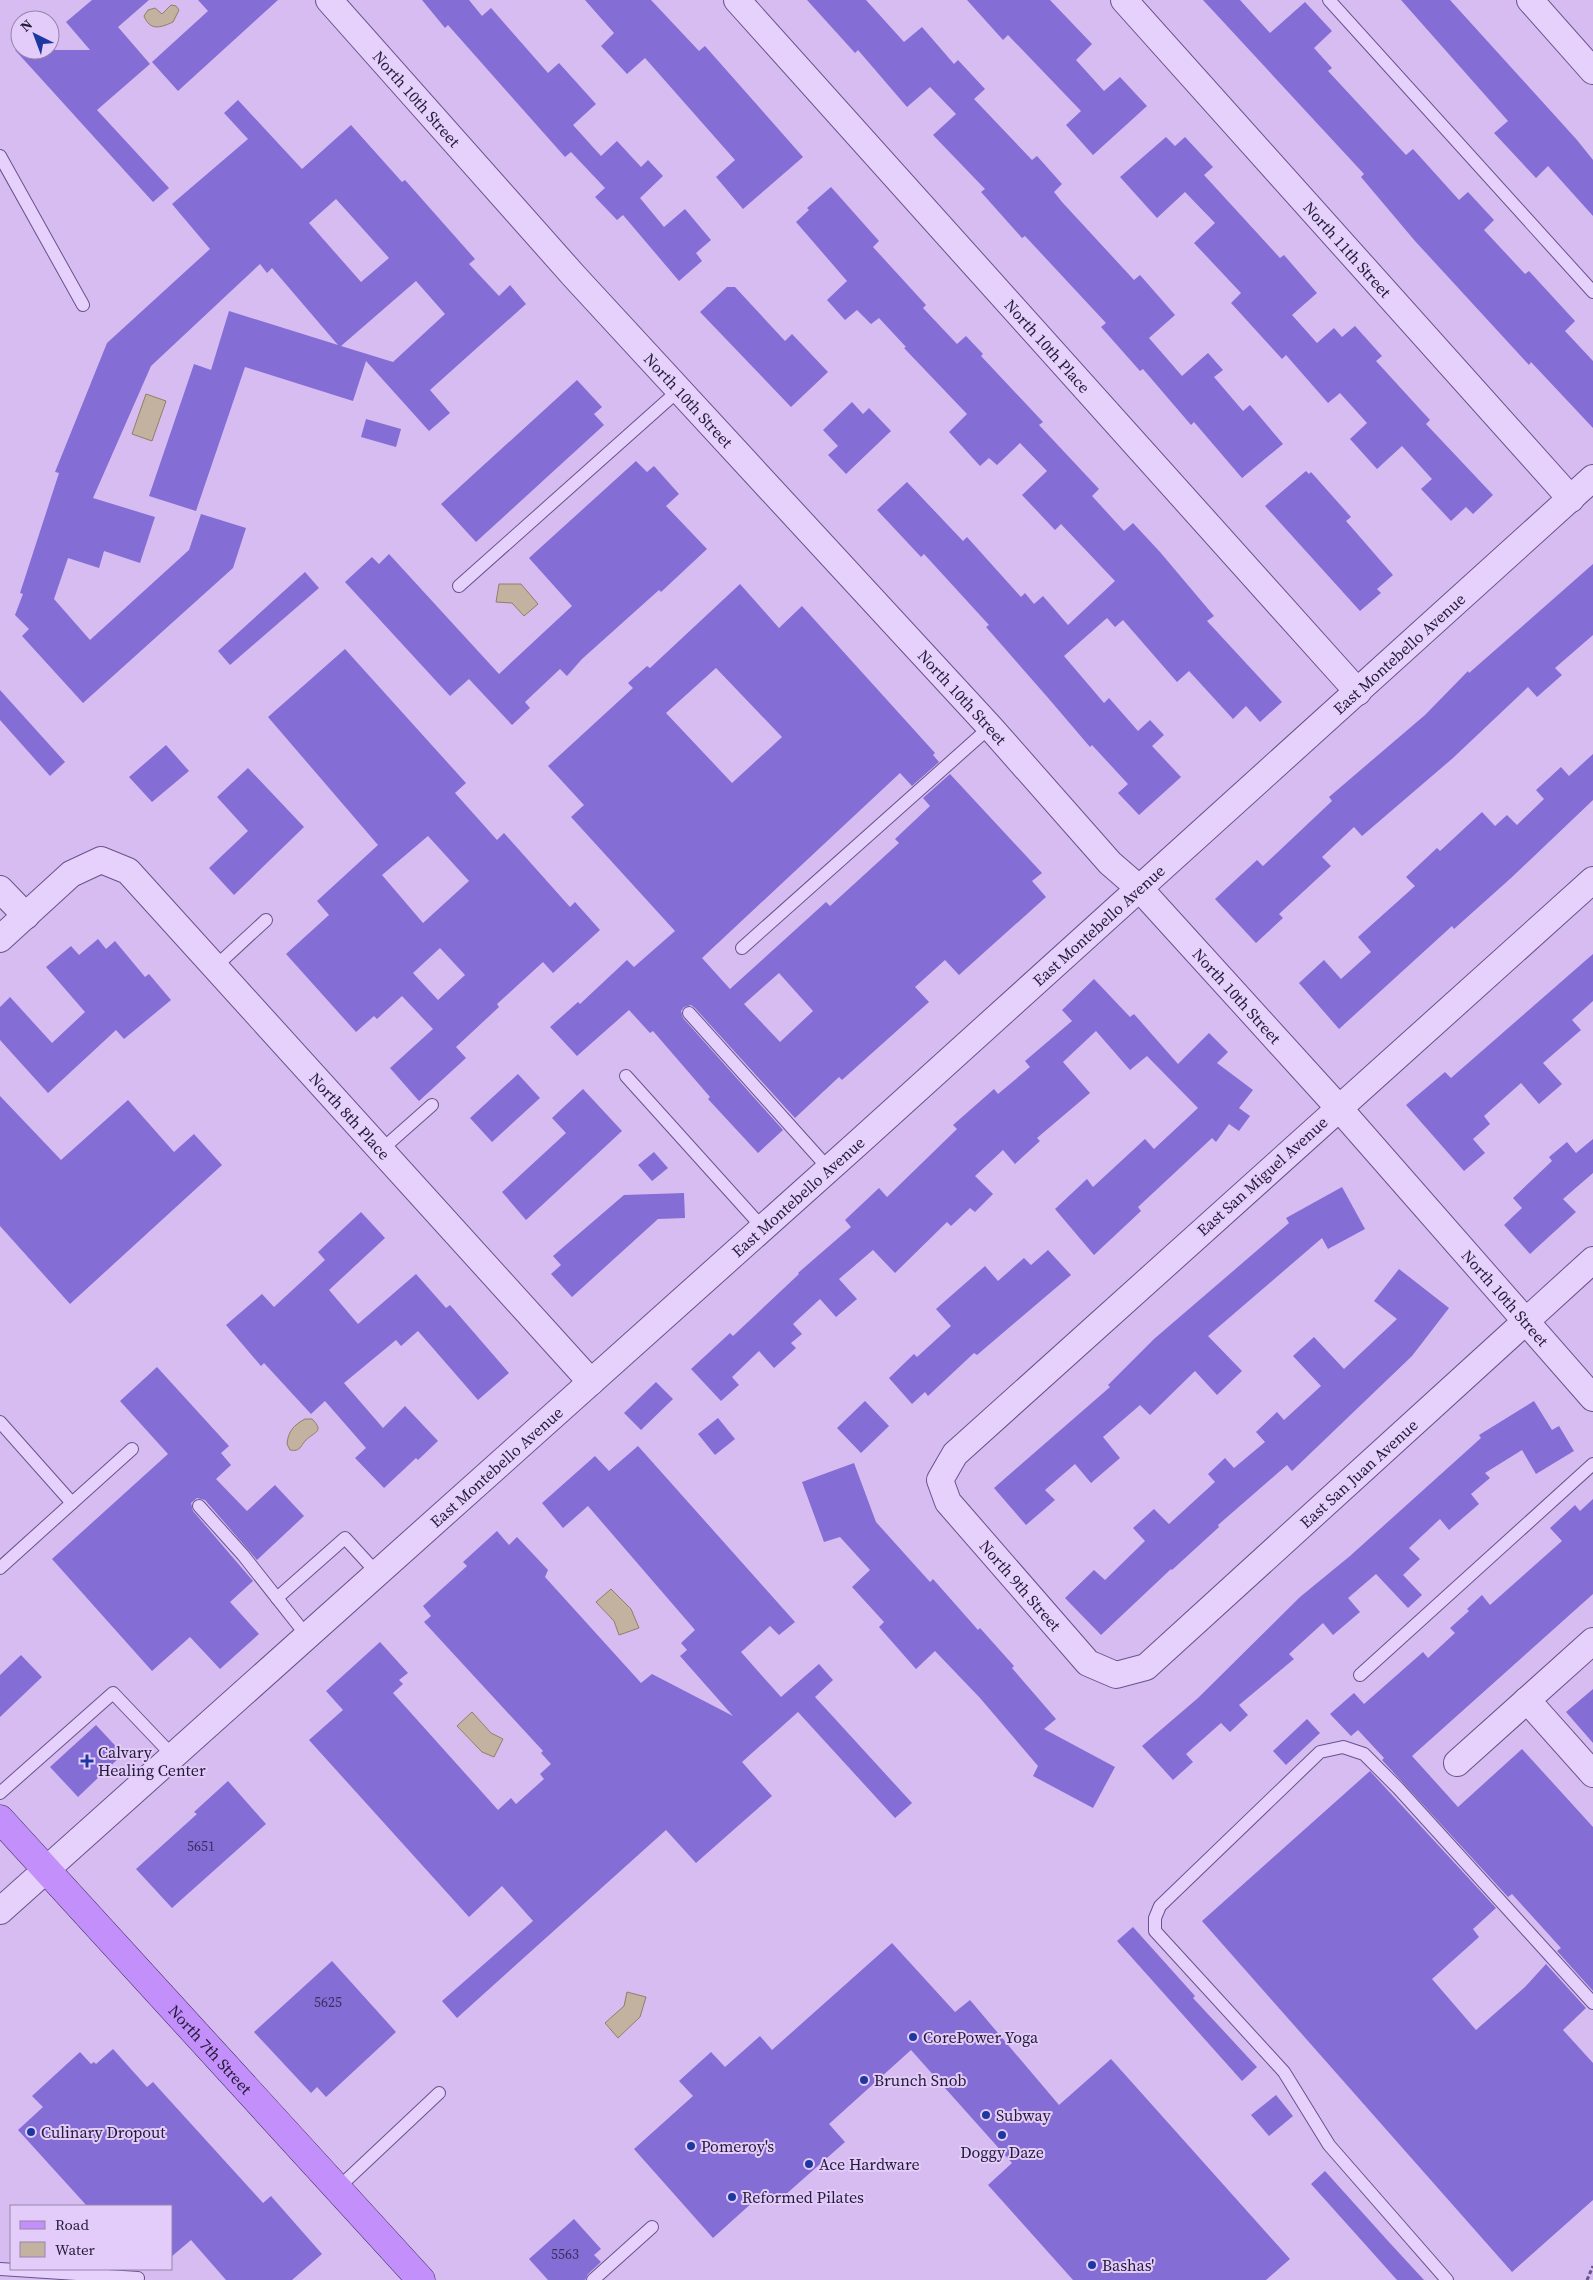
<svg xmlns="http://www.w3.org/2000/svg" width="1593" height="2280" font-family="'Source Serif 4',serif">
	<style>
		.water { fill: #c3b2a0; stroke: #917e67 }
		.building { fill: #846dd5; fill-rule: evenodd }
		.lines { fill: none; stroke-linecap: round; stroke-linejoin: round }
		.lane-casing { stroke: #66548b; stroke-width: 14 }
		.street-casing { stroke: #66548b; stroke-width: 28 }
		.primary-casing { stroke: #352958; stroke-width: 29 }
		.path { stroke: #66548b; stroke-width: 3; stroke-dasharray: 4 2.5; stroke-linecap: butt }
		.lane { stroke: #e6d0fc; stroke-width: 12 }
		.street { stroke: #e6d0fc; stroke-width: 26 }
		.primary { stroke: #c38ffa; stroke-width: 28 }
		.poi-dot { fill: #1d39a1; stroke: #e3ccf9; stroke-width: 2 }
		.labels { text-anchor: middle; stroke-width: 4; stroke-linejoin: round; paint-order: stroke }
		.number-label { font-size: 14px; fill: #3b2f60 }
		.street-label { font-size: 16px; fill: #231a39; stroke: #e3ccf9 }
		.poi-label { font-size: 16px; fill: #231a39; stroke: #e3ccf9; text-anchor: start }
	</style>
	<rect width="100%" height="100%" fill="#d7bcf2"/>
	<g class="water">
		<path d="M171 5 176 6 179 10 173 22C160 28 150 31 144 16L148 10 155 8 162 14Z"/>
		<path d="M146 394 166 401 152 441 132 434Z"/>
		<path d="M499 584H521L538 604 524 616 512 603 496 602Z"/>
		<path d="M305 1419H312C325 1432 314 1432 306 1440 300 1446 301 1452 290 1450L287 1444C288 1431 294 1425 305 1419Z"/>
		<path d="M611 1589 631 1609 639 1628 619 1635 614 1621 596 1602Z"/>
		<path d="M472 1712 491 1733 503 1739 494 1757 482 1752 457 1726Z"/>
		<path d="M627 1992 646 1997 640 2017 618 2038 605 2023 624 2006Z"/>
	</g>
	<g class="building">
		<path d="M92 0H149L118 27 150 64 97 110 169 188 153 202 15 50H90L66 22Z"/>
		<path d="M198 0H278L178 91 152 62 208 11Z"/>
		<path d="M422 0H469L482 16 491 8 548 73 559 63 596 104 573 125 601 156 617 141 641 167 648 160 663 176 640 198 664 227 685 209 711 240 696 253 702 261 679 281 623 215 617 220 595 197 605 188 571 152 565 157 448 25 445 28Z"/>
		<path d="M585 0H651L699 51 705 46 803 157 743 209 716 177 735 160 645 58 627 74 601 46 614 33Z"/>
		<path d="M807 0H866L904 42 922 27 954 64 958 60 985 89 974 99 1032 160 1037 156 1062 184 1054 192 1062 202 1134 280 1140 275 1175 315 1149 338 1182 376 1208 353 1223 370 1214 377 1243 411 1250 405 1283 444 1242 478 1194 422 1191 425 1143 369 1140 371 1101 327 1106 323 1025 236 1022 238 981 192 985 189 933 135 956 114 930 87 907 107 858 50 855 53Z"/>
		<path d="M967 0H1050L1092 44 1076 60 1104 91 1120 77 1147 106 1093 155 1066 125 1081 111 1008 35 1003 40Z"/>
		<path d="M1203 0H1240L1270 33 1305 2 1332 31 1314 48 1332 68 1328 71 1406 155 1413 149 1459 200 1468 192 1494 220 1484 230 1525 274 1529 271 1575 321 1565 331 1593 361V428L1531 362 1529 365 1415 241 1361 177 1364 174Z"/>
		<path d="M1401 0H1450L1577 140 1593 160V216L1548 166 1536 178 1494 133 1508 121Z"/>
		<path d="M238 100 302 169 351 125 402 182 405 180 475 259 469 264 499 296 510 285 526 304 430 390 450 413 429 431 366 361 353 401 245 367 196 511 149 496 194 364 211 370 229 311 338 345 272 268 267 273 260 264 151 366 93 498 155 517 140 563 104 551 99 568 68 558 54 599 90 640 189 550 201 514 246 528 233 568 83 703 22 636 29 629 15 615 23 594 20 593 59 473 55 472 107 343 210 249 172 204 248 139 224 113ZM336 199 389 258 361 282 309 223ZM416 281 445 314 393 362 341 346Z"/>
		<path d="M1166 137 1175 146 1185 137 1213 167 1204 175 1280 258 1284 255 1317 293 1292 315 1317 343 1334 328 1342 337 1355 326 1382 356 1376 361 1430 420 1426 424 1493 495 1473 514 1466 507 1451 521 1421 489 1432 479 1402 446 1377 469 1350 439 1367 423 1340 393 1328 403 1286 355 1282 359 1231 303 1241 293 1194 243 1215 223 1185 192 1157 218 1120 177Z"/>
		<path d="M831 187 879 241 873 247 926 305 923 308 957 344 966 336 983 354 981 356 1043 422 1039 425 1099 489 1092 496 1124 531 1133 523 1160 552 1214 616 1207 621 1282 702 1260 722 1246 706 1233 719 1189 671 1177 682 1123 620 1115 627 1107 618 1064 656 1104 703 1109 698 1138 731 1150 720 1164 735 1152 746 1181 777 1139 815 1118 793 1128 784 1092 745 1090 747 1049 699 986 627 989 625 924 554 921 557 877 510 907 482 963 541 967 537 1021 597 1025 593 1034 604 1043 596 1068 625 1115 581 1061 524 1055 530 1022 495 1047 471 1020 443 997 465 989 458 980 466 949 432 967 414 904 348 906 347 879 318 871 324 857 310 845 320 827 300 847 281 796 222 809 210 807 208Z"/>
		<path d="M727 287H735L785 341 792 334 828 372 791 407 700 312Z"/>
		<path d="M577 380 602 407 594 414 604 425 476 542 441 504Z"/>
		<path d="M852 402 863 414 869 408 891 431 846 474 828 455 838 446 823 430Z"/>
		<path d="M366 419 401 429 396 447 361 437Z"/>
		<path d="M636 461 647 472 654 466 679 494 666 506 707 549 661 592 659 590 582 659 567 676 560 669 525 702 530 708 512 725 469 679 450 696 345 582 372 557 379 564 389 554 499 674 572 606 529 558Z"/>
		<path d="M1306 471 1309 474 1311 472 1351 517 1346 521 1393 575 1377 589 1381 593 1360 611 1265 506Z"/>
		<path d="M1593 564V635L1555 668 1562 675 1537 697 1528 687 1453 758 1362 836 1354 827 1322 857 1331 866 1279 914 1283 918 1256 943 1215 899 1257 860 1263 866 1332 801 1329 797 1425 715 1468 671 1469 673Z"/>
		<path d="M305 572 319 588 230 665 218 651Z"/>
		<path d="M740 584 779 628 802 606 935 753 933 755 939 762 912 786 900 773 702 958 730 989 826 902 830 906 899 843 895 839 930 806 923 798 950 774 1042 873 1032 881 1046 897 959 975 945 960 915 987 929 1002 842 1080 839 1077 795 1118 695 1008 691 1005 684 1007 681 1011 683 1018 783 1130 758 1153 708 1099 710 1097 653 1031 650 1033 629 1010 577 1056 550 1027 578 1002 580 1004 627 960 634 967 675 931 571 817 584 805 548 766 633 688 628 683 647 666 650 668ZM716 668 782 737 732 783 666 713ZM779 973 813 1011 780 1042 744 1004Z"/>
		<path d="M345 649 466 783 455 793 497 840 504 833 570 907 575 902 600 930 553 973 543 962 497 1004 499 1007 456 1047 466 1058 419 1101 390 1068 433 1029 402 996 377 1019 374 1016 356 1032 286 954 329 915 317 901 378 845 268 717ZM428 836 469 881 423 923 382 875ZM440 948 465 975 438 1000 413 973Z"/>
		<path d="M0 690 65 762 50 776 0 720Z"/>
		<path d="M166 745 189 771 152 802 129 777Z"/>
		<path d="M1593 754V800L1511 878 1454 929 1452 926 1339 1029 1299 983 1324 960 1341 979 1371 952 1358 937 1415 886 1406 877 1437 848 1440 851 1482 812 1495 826 1507 815 1517 825 1544 799 1536 790 1561 767 1569 776Z"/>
		<path d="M248 768 304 827 234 895 209 868 248 831 217 797Z"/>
		<path d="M98 939 106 949 115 941 145 977 149 974 171 1000 124 1039 116 1030 48 1093 0 1040V1007L10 997 52 1043 85 1012 46 967 71 946 79 955Z"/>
		<path d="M1593 954V1001L1572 1020 1581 1030 1543 1063 1562 1084 1539 1104 1521 1083 1484 1116 1490 1124 1473 1139 1485 1153 1464 1171 1406 1105 1445 1072 1451 1078Z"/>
		<path d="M1094 979 1130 1017 1134 1014 1178 1064 1209 1033 1228 1052 1217 1063 1253 1090 1239 1108 1250 1116 1239 1131 1229 1124 1216 1142 1212 1138 1138 1207 1141 1211 1094 1255 1055 1209 1087 1179 1093 1187 1145 1139 1154 1149 1198 1108 1147 1056 1130 1070 1096 1031 1063 1062 1090 1093 1037 1138 1040 1141 1015 1164 1003 1150 975 1176 993 1194 975 1212 970 1208 951 1226 947 1222 895 1273 873 1250 839 1279 857 1299 836 1317 820 1299 793 1324 802 1334 791 1343 796 1348 774 1368 759 1351 732 1377 739 1385 721 1401 691 1369 730 1333 733 1336 799 1274 798 1273 851 1227 845 1220 879 1188 887 1197 957 1129 953 1125 994 1089 998 1094 1030 1067 1025 1061 1072 1021 1062 1010Z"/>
		<path d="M518 1074 540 1098 492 1142 470 1118Z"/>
		<path d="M583 1089 622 1131 526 1220 502 1192 566 1133 552 1118Z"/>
		<path d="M0 1096 61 1160 128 1100 174 1152 194 1134 222 1165 70 1304 0 1226Z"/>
		<path d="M1593 1139V1173L1563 1199 1576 1212 1530 1254 1504 1225 1522 1208 1513 1198 1552 1161 1549 1157 1567 1142 1576 1153Z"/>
		<path d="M654 1152 668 1168 652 1181 638 1165Z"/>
		<path d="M1342 1187 1365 1229 1328 1249 1322 1238 1208 1336 1242 1371 1217 1395 1195 1371 1150 1415 1140 1405 1103 1437 1120 1458 1091 1483 1075 1464 1045 1490 1055 1500 1026 1525 994 1488 1110 1387 1108 1385 1154 1339 1289 1223 1286 1218Z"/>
		<path d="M684 1193 685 1218 658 1219 572 1297 551 1274 561 1265 553 1256 624 1195Z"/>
		<path d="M361 1212 385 1238 329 1290 358 1324 416 1274 446 1308 450 1305 509 1373 478 1400 418 1331 401 1346 396 1340 344 1383 383 1428 405 1406 438 1441 418 1460 416 1458 384 1488 355 1458 366 1448 325 1401 311 1414 264 1363 261 1366 226 1325 262 1294 274 1307 325 1260 318 1252Z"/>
		<path d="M1048 1250 1071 1275 977 1355 974 1353 928 1396 925 1392 912 1404 889 1378 914 1354 917 1357 951 1326 936 1309 985 1266 998 1281 1024 1258 1031 1265Z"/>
		<path d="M1399 1269 1449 1308 1412 1356 1292 1471 1287 1465 1218 1525 1219 1527 1172 1570 1171 1569 1101 1635 1065 1598 1094 1570 1105 1580 1145 1541 1133 1528 1154 1509 1169 1524 1215 1482 1208 1474 1225 1458 1234 1468 1265 1442 1256 1432 1277 1412 1284 1420 1321 1386 1293 1356 1314 1337 1344 1369 1397 1319 1374 1301Z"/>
		<path d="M157 1367 229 1446 221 1453 231 1465 216 1479 247 1511 275 1485 304 1516 257 1560 205 1500 197 1498 191 1503 193 1511 253 1581 230 1602 259 1634 220 1669 190 1637 152 1671 52 1559 168 1454 120 1401Z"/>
		<path d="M656 1382 673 1399 641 1430 624 1413Z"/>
		<path d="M865 1401 889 1426 861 1453 837 1428Z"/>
		<path d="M1534 1401 1552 1430 1559 1426 1574 1451 1536 1474 1522 1450 1485 1473 1490 1478 1471 1494 1479 1504 1449 1530 1440 1519 1409 1548 1420 1559 1403 1575 1422 1595 1408 1608 1376 1574 1348 1598 1360 1612 1333 1635 1323 1623 1289 1654 1294 1659 1239 1705 1248 1715 1230 1732 1221 1723 1186 1754 1193 1762 1173 1780 1142 1746 1198 1698 1300 1597 1350 1556 1481 1438 1479 1435Z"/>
		<path d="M718 1418 735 1439 715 1455 698 1434Z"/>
		<path d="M638 1446 795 1622 779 1635 770 1626 741 1652 781 1697 819 1664 833 1680 815 1697 912 1803 895 1818 798 1712 742 1762 772 1796 696 1863 666 1830 457 2018 442 2001 533 1921 502 1886 469 1917 309 1740 343 1710 326 1691 380 1642 408 1673 399 1680 403 1684 393 1693 498 1810 511 1798 516 1804 544 1779 540 1774 551 1764 541 1753 543 1751 424 1622 431 1616 423 1606 467 1566 463 1562 497 1531 509 1545 517 1537 548 1570 545 1577 641 1683 652 1674 733 1716 680 1656 687 1650 681 1643 695 1630 588 1506 563 1528 542 1503 595 1456 609 1471Z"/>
		<path d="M854 1463 876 1522 930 1582 933 1579 978 1630 980 1628 1014 1666 1012 1668 1056 1719 1044 1729 1115 1767 1093 1808 1033 1776 1038 1766 980 1698 935 1651 916 1669 879 1627 884 1622 852 1587 870 1570 840 1537 824 1542 802 1482Z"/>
		<path d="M1593 1499V1594L1412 1756 1458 1807 1522 1749 1593 1827V1991L1557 1951 1561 1948 1512 1894 1508 1897 1382 1760 1384 1758 1358 1730 1351 1736 1330 1714 1354 1693 1364 1704 1423 1652 1428 1658 1455 1633 1450 1628 1469 1611 1467 1609 1482 1595 1490 1605 1562 1541 1550 1528 1575 1505 1580 1511Z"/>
		<path d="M21 1655 42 1677 0 1717V1675Z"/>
		<path d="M1593 1689V1743L1566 1712Z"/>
		<path d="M1307 1719 1320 1733 1286 1765 1273 1751Z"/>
		<path d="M96 1725 123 1754 78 1797 50 1767Z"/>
		<path d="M1370 1771 1496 1908 1473 1929 1479 1937 1432 1979 1476 2030 1525 1987 1546 1964 1586 2008 1563 2030 1593 2063V2200L1512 2272 1202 1921Z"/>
		<path d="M228 1781 266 1824 172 1908 136 1869 197 1814 194 1812Z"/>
		<path d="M1133 1927 1195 1996 1193 1998 1257 2067 1242 2081 1117 1941Z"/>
		<path d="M892 1943 955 2012 970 2000 1059 2105 1111 2059 1290 2259 1266 2280H1073L988 2185 1012 2163 911 2050 829 2124 845 2142 776 2203 765 2191 713 2238 634 2149 693 2096 679 2081 711 2052 725 2067 760 2036 772 2050Z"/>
		<path d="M332 1961 396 2032 326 2097 317 2087 311 2093 254 2032Z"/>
		<path d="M113 2049 147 2087 153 2082 263 2203 271 2196 322 2254 292 2280H226L191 2240 171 2257V2206H87L18 2130 43 2107 32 2096 80 2052 91 2064 94 2062 96 2064Z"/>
		<path d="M1276 2095 1293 2116 1269 2136 1251 2115Z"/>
		<path d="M1325 2171 1388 2241 1424 2280H1397L1380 2261 1311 2184Z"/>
		<path d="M574 2219 601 2249 594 2255 601 2262 588 2274 585 2280H548L529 2259Z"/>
	</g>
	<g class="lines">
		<g class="lane-casing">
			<g id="lane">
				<path d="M1329 0 1593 292"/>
				<path d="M0 156 83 305"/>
				<path d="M459 586 679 390"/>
				<path d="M742 948 990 727"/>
				<path d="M215 967 266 920"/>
				<path d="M689 1013 829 1169"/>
				<path d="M626 1076 763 1228"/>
				<path d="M380 1151 432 1105"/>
				<path d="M0 1422 72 1503 132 1449"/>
				<path d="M199 1506 243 1555 307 1636"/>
				<path d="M0 1568 72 1503"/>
				<path d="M277 1598 345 1538 377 1573"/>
				<path d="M1360 1675 1593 1464"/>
				<path d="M0 1793 113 1693 173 1756"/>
				<path d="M337 2189 439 2093"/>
				<path d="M0 2269 138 2278"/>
				<path d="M593 2280 652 2227"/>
				<path d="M1447 2280 1329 2145 1284 2072 1155 1931V1918L1160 1906 1320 1752 1343 1747 1364 1754 1398 1788 1593 2003"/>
			</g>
		</g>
		<g class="street-casing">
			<g id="street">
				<path id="s1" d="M329 0 574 276 990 727 1110 863 1140 889 1338 1107 1593 1398"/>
				<path id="s2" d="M737 0 1358 692"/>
				<path id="s3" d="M1124 0 1571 499"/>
				<path d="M1530 0 1593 71"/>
				<path id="s4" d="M1593 880 955 1454 940 1480 948 1502 1088 1663 1116 1675 1146 1667 1593 1260"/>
				<path d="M0 889 26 916"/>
				<path id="s5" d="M0 939 71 874 101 860 128 871 591 1382"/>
				<path d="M1527 1700 1593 1774"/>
				<path d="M1457 1763 1593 1641"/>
				<path id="s6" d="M0 1911 859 1142 1593 478"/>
			</g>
		</g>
		<g class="primary-casing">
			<g id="primary">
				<path id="s7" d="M0 1819 421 2280"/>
			</g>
		</g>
		<path class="path" d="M1587 2280 1593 2266"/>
		<use href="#lane" class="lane"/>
		<use href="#street" class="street"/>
		<use href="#primary" class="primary"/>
	</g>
	<g class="poi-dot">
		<path d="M84.5 1753.5h5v5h5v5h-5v5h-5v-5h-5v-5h5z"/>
		<circle cx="913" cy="2037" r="5"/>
		<circle cx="864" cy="2080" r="5"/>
		<circle cx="986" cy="2115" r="5"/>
		<circle cx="31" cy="2132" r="5"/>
		<circle cx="1002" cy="2135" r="5"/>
		<circle cx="691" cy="2146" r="5"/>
		<circle cx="809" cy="2164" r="5"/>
		<circle cx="732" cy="2197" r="5"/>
		<circle cx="1092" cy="2265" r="5"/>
	</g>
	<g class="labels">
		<g class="number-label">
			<text x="201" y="1851">5651</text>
			<text x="328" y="2007">5625</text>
			<text x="565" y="2259">5563</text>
		</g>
		<g class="street-label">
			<text dy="6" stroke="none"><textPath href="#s1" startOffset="132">North 10th Street</textPath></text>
			<text dy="6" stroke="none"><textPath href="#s3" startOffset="335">North 11th Street</textPath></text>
			<text dy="6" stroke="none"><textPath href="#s2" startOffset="465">North 10th Place</textPath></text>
			<text dy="6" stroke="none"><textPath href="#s1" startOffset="538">North 10th Street</textPath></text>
			<text dy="6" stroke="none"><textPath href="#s6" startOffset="1881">East Montebello Avenue</textPath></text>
			<text dy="6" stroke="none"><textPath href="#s1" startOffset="942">North 10th Street</textPath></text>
			<text dy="6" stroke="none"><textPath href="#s6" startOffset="1476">East Montebello Avenue</textPath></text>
			<text dy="6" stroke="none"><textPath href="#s1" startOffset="1348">North 10th Street</textPath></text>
			<text dy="6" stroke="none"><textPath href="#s5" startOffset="489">North 8th Place</textPath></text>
			<text transform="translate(1262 1176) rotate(-42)" y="6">East San Miguel Avenue</text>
			<text dy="6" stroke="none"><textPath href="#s6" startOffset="1071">East Montebello Avenue</textPath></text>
			<text dy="6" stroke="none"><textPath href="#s1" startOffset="1752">North 10th Street</textPath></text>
			<text dy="6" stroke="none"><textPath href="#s6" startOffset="666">East Montebello Avenue</textPath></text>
			<text dy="6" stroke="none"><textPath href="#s4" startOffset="1474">East San Juan Avenue</textPath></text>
			<text dy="6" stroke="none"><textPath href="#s4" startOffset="1022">North 9th Street</textPath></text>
			<text dy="6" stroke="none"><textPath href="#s7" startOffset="312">North 7th Street</textPath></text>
		</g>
		<g class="poi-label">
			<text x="98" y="1758">Calvary<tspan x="98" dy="18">Healing Center</tspan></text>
			<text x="923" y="2043">CorePower Yoga</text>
			<text x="874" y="2086">Brunch Snob</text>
			<text x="996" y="2121">Subway</text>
			<text x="41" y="2138">Culinary Dropout</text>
			<text x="701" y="2152">Pomeroy's</text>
			<text x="1002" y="2158" text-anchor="middle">Doggy Daze</text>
			<text x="819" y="2170">Ace Hardware</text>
			<text x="742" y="2203">Reformed Pilates</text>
			<text x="1102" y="2271">Bashas'</text>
		</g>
	</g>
	<rect x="10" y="2205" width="162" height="65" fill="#e3ccf9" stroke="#9685ac"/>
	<rect x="20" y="2221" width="25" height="8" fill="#c38ffa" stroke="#9685ac"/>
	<text x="55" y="2230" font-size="15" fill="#231a39">Road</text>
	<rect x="20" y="2242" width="25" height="15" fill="#c3b2a0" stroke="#9685ac"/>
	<text x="55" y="2255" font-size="15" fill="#231a39">Water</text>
	<g transform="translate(35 35) rotate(318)"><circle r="24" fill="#e3ccf9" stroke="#9685ac"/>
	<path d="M0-4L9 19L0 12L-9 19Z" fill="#1d39a1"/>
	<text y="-8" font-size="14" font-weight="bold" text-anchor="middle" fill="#231a39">N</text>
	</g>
</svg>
